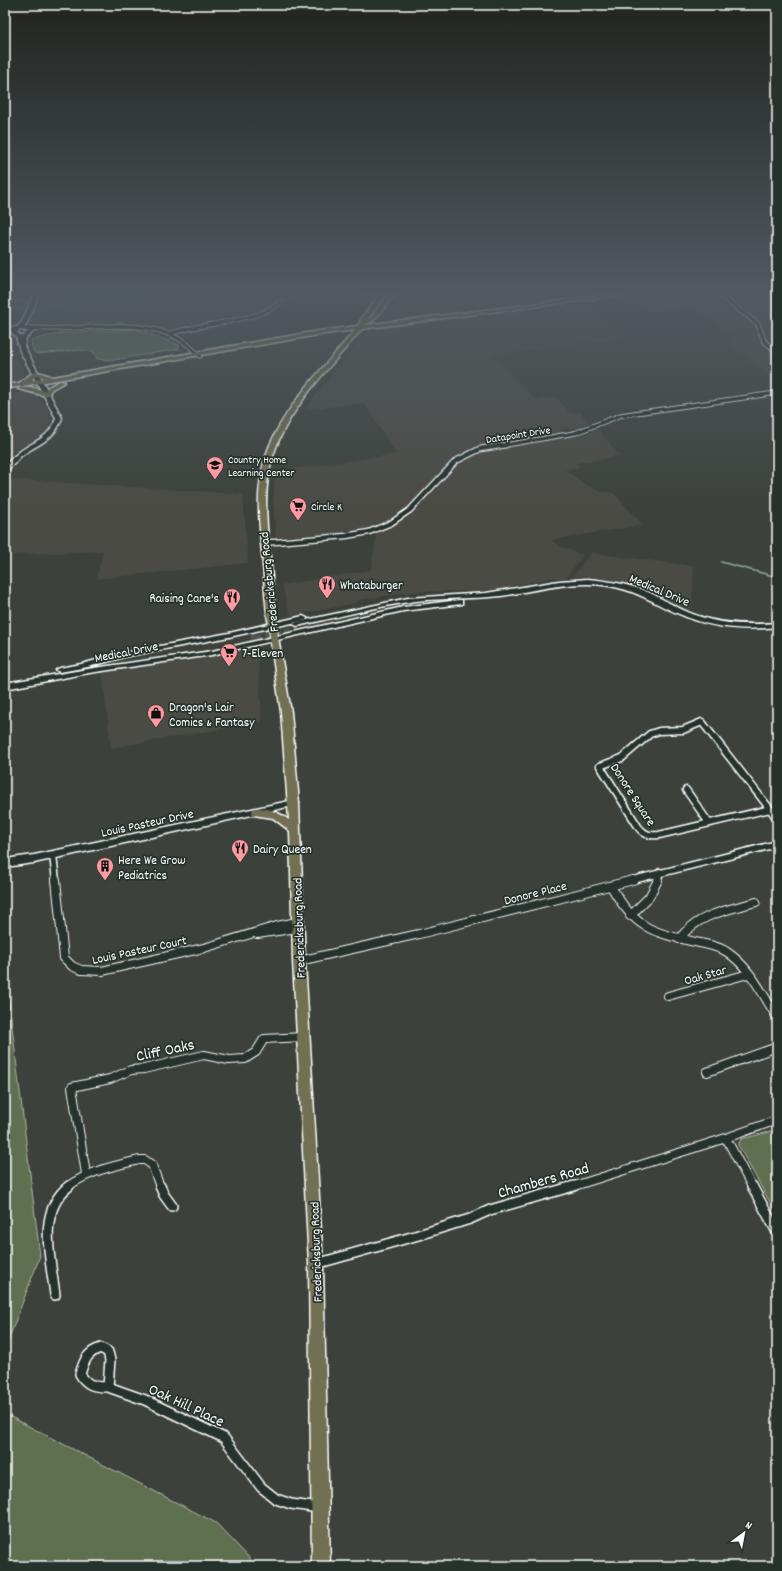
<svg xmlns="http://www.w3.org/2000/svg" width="782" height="1571" font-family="Dekko,sans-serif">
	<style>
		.built { fill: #4b4b45 }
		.green { fill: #5f6f51; stroke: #afb7a8 }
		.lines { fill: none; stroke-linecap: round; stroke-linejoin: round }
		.stream { stroke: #8fa5a4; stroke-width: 1.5 }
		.river { fill: #446968; fill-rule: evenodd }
		.secondary-tunnel-far1 { stroke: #50544f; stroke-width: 7; stroke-dasharray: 7 3.5; stroke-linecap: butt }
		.secondary-tunnel { stroke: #50544f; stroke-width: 8; stroke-dasharray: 8 4.5; stroke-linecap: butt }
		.street-far4-casing { stroke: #fff; stroke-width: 5.5 }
		.street-far3-casing { stroke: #fff; stroke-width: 7 }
		.street-far2-casing { stroke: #fff; stroke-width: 9 }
		.street-far1-casing { stroke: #fff; stroke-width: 10 }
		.street-casing { stroke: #fff; stroke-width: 12 }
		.secondary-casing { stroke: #fff; stroke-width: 3 }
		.primary-casing { stroke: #fff; stroke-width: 3 }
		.street-far4 { stroke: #26332d; stroke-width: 3.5 }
		.street-far3 { stroke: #26332d; stroke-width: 4.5 }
		.street-far2 { stroke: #26332d; stroke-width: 6 }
		.street-far1 { stroke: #26332d; stroke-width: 8 }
		.street { stroke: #26332d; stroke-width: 9 }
		.secondary { fill: #26332d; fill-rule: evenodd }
		.primary { fill: #716f52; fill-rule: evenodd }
		.primary-bridge-casing { stroke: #fff; stroke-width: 10; stroke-linecap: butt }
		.primary-bridge { stroke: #716f52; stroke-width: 8 }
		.labels { text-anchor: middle; stroke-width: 3.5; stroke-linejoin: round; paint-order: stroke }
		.far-street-label { font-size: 11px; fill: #fff; stroke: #26332d }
		.far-poi-label { font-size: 11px; fill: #fff; stroke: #26332d; text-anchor: start }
		.street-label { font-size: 13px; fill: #fff; stroke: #26332d }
		.poi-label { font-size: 13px; fill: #fff; stroke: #26332d; text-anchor: start }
		.near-street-label { font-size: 16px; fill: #fff; stroke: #26332d }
	</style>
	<rect width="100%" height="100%" fill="#3c413b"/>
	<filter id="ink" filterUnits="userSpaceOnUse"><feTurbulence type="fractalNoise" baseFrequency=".025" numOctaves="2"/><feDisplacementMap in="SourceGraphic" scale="8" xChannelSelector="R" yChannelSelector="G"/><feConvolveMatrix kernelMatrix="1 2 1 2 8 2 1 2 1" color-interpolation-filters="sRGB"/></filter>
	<g filter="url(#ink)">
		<g class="built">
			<path d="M5 292H32L27 302 5 300Z"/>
			<path d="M42 292H144L88 301 37 305Z"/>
			<path d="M157 292H257L282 297 266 308 249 314 189 324 169 330 156 326 130 323 40 328 34 327 30 324 36 307 150 297 163 310 164 309 150 296Z"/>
			<path d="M401 292H623L385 321 378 319Z"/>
			<path d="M665 292H762L777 300V340L771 341 777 346V382L727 342 736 340 693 306 649 311 631 296Z"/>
			<path d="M585 302 625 338 494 355 535 399 556 397 570 413 580 412 590 423 577 428 560 429 566 438 583 434 597 428 620 456 577 463 580 467 565 470 588 486 601 492H612L643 525 551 540 560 546 583 555 566 578H551L500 589 476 591H425L405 593 358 600 355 603 290 616 282 585 371 570 377 532 357 537 351 531 335 534 276 537 273 502 274 484 277 471 396 454 364 403 304 410 330 377 367 331 375 328Z"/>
			<path d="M5 334 13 335 16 338 12 345V351L22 366 26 378 23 381 5 385Z"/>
			<path d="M23 392H31L37 394 49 412 51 421 50 427 42 437 18 450 5 461V395Z"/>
			<path d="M5 479 243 494 248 563 96 579 103 551 5 555Z"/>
			<path d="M591 553 694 566 692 604 688 610 651 592 630 584 602 578 573 576Z"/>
			<path d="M257 647 262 722 111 748 102 673Z"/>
		</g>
		<g class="green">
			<path d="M5 300 27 302 24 310 5 308Z"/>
			<path d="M136 329 179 345V349L114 360 97 359 93 351 82 350 36 354 32 349 31 340 63 333Z"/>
			<path d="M5 969 40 1256 5 1349Z"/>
			<path d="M777 1130V1215L738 1145 741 1139Z"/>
			<path d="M5 1414 216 1523 257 1566H5Z"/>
		</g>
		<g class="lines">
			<path class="stream" d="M721 562 777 577"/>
			<g class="river">
				<path d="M143 292H157L117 301 37 309 34 307 37 305 117 297Z"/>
				<path d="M767 292 777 293V298Z"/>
				<path d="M5 302 27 305 30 307 27 309 5 306Z"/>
			</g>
			<path class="secondary-tunnel-far1" d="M254 638 298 629"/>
			<path class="secondary-tunnel" d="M251 639 259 637"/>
			<g class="street-far4-casing">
				<g id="street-far4">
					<path d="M716 292 758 324 764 341 777 352"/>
					<path d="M29 328C45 329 60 329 75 328 111 326 149 321 181 340 188 344 194 351 200 356"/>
					<path d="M169 334C198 324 230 324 259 314 273 309 284 300 296 292"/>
					<path d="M500 446 575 433 621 415 777 393"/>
				</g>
			</g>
			<g class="street-far3-casing">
				<path id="street-far3" d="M263 543 346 536 369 532 391 523 410 510 456 461 480 449 506 445"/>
			</g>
			<g class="street-far2-casing">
				<g id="street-far2">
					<path d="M702 722 770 809 659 835C650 836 645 835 639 828L600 766 622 758 650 734 659 731 683 730Z"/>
					<path d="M686 790 709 823"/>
					<path d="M770 809 777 819"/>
					<path d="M53 855 56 881"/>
					<path d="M629 881 777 844"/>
					<path d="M657 881 660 872"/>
				</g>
			</g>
			<g class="street-far1-casing">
				<g id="street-far1">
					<path d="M56 880 64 958 72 966 81 970 102 971 204 948 277 926 297 922"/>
					<path d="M611 886C634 928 651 932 695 942 706 944 718 946 727 952 750 967 763 995 777 1017"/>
					<path d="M630 916 649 897 658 880"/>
					<path d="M257 934 298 928"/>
					<path d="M679 939C698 914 727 910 756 902"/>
					<path d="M299 961 419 934 633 880"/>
					<path d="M668 996 748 974"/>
					<path d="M707 1072 777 1047"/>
					<path d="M726 1138 752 1187"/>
					<path d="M86 1174 72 1087 110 1079 131 1070 144 1069 204 1055 229 1060 245 1059 256 1052 264 1039 304 1037"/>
					<path d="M67 1187C89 1171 113 1166 139 1160H145L152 1165 160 1187"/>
					<path d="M571 1187 726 1138 777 1120"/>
				</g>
			</g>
			<g class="street-casing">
				<g id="street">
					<path d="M160 1186 164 1195 172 1206"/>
					<path d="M752 1186 777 1232"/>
					<path d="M316 1264 415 1236 470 1219 490 1210 574 1186"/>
					<path d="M55 1295C51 1259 36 1212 69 1186"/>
					<path d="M101 1348 108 1352 110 1360 108 1387C95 1387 87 1386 80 1374 84 1361 87 1352 101 1348Z"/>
					<path d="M108 1387 145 1400 224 1438 261 1487 276 1499 291 1504 319 1508"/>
				</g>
			</g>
			<g class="secondary-casing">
				<g id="secondary">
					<path d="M35 292H40L27 323 23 327 33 328 34 331 26 338 24 346 62 418C54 441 39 443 21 456 16 461 12 468 5 471V465C9 462 12 457 17 454 32 441 49 440 56 418L20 351 16 337 11 332 12 331 5 332V328L17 327 22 322ZM20 330 28 331 22 337 17 332Z"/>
					<path d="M361 292H371L384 296 382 297Z"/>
					<path d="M588 579C609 581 629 584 648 592 665 600 680 610 698 616 723 625 750 625 777 623V627C743 631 710 628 679 614 651 602 635 589 603 585 568 581 535 591 501 596 472 599 444 598 416 601 376 606 336 618 297 626L293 624 297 622 408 598 486 593 559 581Z"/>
					<path d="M459 600H462V604L403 611 212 655 89 673 5 689V683L94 668 212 651 403 607Z"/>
					<path d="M303 616 307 618 306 620 229 637 128 656 88 667 60 672 56 670 60 668 81 664 128 652 229 633Z"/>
					<path d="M294 800 299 803 297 805 34 863 5 867V859L34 855Z"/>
				</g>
			</g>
			<g class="primary-casing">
				<g id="primary">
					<path d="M382 292H388L367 320 370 318 391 292H397L374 320 365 325 628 292H646L362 329C337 359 310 386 290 419 259 470 265 510 271 566 273 586 274 606 277 626L276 628 273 629 269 626C265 606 265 586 263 565 259 518 252 478 275 434 295 395 327 364 355 330L318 335 5 389V385L19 383 35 371 53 377 318 331 358 326 362 317ZM36 375 45 378 32 380Z"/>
					<path d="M60 381 65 382 52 389 48 395 46 396 18 389C25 384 37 389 45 391L48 387Z"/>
					<path d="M274 634 278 637 291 712 299 803 305 961 323 1264 330 1566H312L309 1264 293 961 290 831 273 818 253 815 252 812 253 809C266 806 280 813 289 820L281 712 270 637Z"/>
				</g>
			</g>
			<use href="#street-far4" class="street-far4"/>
			<use href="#street-far3" class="street-far3"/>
			<use href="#street-far2" class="street-far2"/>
			<use href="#street-far1" class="street-far1"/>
			<use href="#street" class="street"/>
			<use href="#secondary" class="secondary"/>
			<use href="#primary" class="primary"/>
			<g class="primary-bridge-casing">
				<path id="primary-bridge" d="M273 626 274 637"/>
			</g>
			<use href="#primary-bridge" class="primary-bridge"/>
		</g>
	</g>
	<linearGradient id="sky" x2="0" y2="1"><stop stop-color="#212420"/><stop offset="0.57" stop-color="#505a60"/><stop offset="1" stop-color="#505a60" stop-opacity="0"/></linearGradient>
	<rect width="782" height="512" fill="url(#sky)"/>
	<defs>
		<g id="school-pin" transform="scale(0.9)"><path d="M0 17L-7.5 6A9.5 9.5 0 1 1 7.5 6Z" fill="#ff9aa2" stroke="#26332d"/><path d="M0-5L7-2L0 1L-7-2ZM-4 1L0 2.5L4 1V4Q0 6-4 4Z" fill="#111"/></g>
		<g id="supermarket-pin" transform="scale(0.9)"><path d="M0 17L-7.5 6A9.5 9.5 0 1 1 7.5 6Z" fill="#ff9aa2" stroke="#26332d"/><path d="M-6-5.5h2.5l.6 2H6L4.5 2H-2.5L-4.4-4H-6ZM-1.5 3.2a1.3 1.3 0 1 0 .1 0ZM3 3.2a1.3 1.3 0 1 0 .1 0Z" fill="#111"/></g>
		<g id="restaurant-pin" transform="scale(0.9)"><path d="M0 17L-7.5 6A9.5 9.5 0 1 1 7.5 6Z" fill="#ff9aa2" stroke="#26332d"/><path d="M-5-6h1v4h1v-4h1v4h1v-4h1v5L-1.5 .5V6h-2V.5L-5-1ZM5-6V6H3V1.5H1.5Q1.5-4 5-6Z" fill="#111"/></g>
		<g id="shop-pin" transform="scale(0.9)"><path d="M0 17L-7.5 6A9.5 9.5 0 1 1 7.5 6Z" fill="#ff9aa2" stroke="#26332d"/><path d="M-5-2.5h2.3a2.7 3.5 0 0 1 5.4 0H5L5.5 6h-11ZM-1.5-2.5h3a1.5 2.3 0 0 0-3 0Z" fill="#111"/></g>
		<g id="building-pin" transform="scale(0.9)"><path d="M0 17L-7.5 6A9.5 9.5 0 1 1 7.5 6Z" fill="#ff9aa2" stroke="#26332d"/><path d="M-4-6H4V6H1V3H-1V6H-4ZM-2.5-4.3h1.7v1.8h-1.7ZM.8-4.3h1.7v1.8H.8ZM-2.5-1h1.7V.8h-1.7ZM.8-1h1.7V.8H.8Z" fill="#111"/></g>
	</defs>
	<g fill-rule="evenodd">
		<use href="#school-pin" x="215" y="465"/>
		<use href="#supermarket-pin" x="298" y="506"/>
		<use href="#restaurant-pin" x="327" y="584"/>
		<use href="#restaurant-pin" x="232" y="597"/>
		<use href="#supermarket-pin" x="229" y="652"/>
		<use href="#shop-pin" x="156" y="713"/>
		<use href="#restaurant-pin" x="240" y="848"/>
		<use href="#building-pin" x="105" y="866"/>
	</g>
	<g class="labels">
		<g class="far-street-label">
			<text transform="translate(518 434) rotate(-9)" y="4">Datapoint Drive</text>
		</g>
		<g class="far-poi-label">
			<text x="228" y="463">Country Home<tspan x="228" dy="13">Learning Center</tspan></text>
			<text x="311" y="510">Circle K</text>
		</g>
		<g class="street-label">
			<text transform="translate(268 582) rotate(-96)" y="5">Fredericksburg Road</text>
			<text transform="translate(660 589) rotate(23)" y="5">Medical Drive</text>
			<text transform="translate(126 651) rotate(-11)" y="5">Medical Drive</text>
			<text transform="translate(634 794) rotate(57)" y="5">Donore Square</text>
			<text transform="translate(147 822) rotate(-12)" y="5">Louis Pasteur Drive</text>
			<text transform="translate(535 892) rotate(-14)" y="5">Donore Place</text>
			<text transform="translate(298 928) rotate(-92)" y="5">Fredericksburg Road</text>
			<text transform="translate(139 949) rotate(-12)" y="5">Louis Pasteur Court</text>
			<text transform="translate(705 974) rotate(-16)" y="5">Oak Star</text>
			<text transform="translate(315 1252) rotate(-92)" y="5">Fredericksburg Road</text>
		</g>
		<g class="poi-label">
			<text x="340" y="589">Whataburger</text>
			<text x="219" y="602" text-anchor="end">Raising Cane's</text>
			<text x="242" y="657">7-Eleven</text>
			<text x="169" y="711">Dragon's Lair<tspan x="169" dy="15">Comics &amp; Fantasy</tspan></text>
			<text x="253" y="853">Dairy Queen</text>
			<text x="118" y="864">Here We Grow<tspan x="118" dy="15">Pediatrics</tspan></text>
		</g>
		<g class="near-street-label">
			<text transform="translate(165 1049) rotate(-12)" y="6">Cliff Oaks</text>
			<text transform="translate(543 1179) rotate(-16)" y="6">Chambers Road</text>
			<text transform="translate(187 1404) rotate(25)" y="6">Oak Hill Place</text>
		</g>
	</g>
	<rect width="782" height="1571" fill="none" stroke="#26332d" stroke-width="20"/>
	<rect x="10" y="10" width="762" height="1551" fill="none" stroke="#fff" stroke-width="1.5" filter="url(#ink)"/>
	<g transform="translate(744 1533) rotate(32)" stroke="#26332d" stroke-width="3" paint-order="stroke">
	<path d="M0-3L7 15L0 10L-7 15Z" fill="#ffffff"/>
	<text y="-6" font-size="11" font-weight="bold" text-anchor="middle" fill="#ffffff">N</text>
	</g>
</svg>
